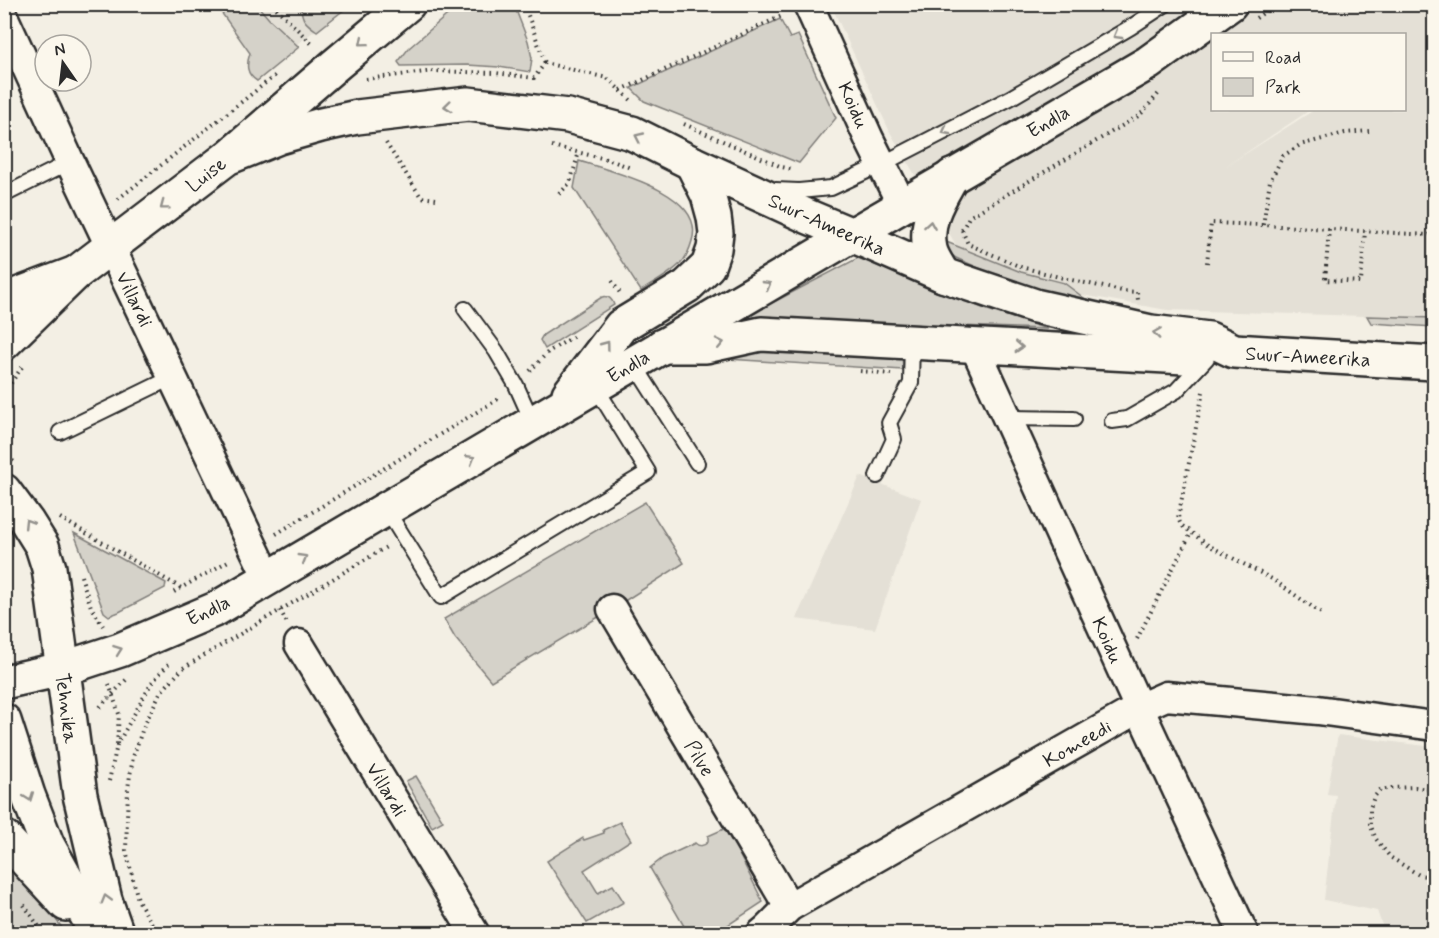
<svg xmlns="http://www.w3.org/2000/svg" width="1439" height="938" font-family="Mynerve,sans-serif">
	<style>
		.built { fill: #e4e0d6; fill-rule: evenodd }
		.green { fill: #d5d2c9; stroke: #807e7a; stroke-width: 1.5 }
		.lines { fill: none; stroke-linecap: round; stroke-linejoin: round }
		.lane-casing { stroke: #2b2b2b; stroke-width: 18 }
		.street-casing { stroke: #2b2b2b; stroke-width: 33 }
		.secondary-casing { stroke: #2b2b2b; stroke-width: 38 }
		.primary-casing { stroke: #2b2b2b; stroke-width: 38 }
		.path { stroke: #2b2b2b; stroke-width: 4; stroke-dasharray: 1.5 4.5; stroke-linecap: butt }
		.lane { stroke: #fbf7ec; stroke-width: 14 }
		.street { stroke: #fbf7ec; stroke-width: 28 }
		.secondary { stroke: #fbf7ec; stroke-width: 33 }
		.primary { stroke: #fbf7ec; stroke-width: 33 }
		.oneway { stroke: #93918c }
		.labels { text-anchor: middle; stroke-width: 4.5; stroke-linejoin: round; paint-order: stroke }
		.street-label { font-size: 20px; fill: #2b2b2b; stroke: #fbf7ec }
	</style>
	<rect width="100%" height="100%" fill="#f3efe4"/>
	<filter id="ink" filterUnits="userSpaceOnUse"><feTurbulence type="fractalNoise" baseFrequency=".0167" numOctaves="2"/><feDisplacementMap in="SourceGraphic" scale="12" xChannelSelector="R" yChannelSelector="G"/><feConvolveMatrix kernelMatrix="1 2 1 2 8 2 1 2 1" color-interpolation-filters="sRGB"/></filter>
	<g filter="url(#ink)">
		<g class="built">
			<path d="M220 5H349L265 68Z"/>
			<path d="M831 5H1434V318L1167 310 1032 286 963 257 890 132ZM1212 34H1404V110H1314L1223 168 1310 110H1212Z"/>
			<path d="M860 476 921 499 875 629 796 619Z"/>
			<path d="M1338 735 1434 747V933H1385L1377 911 1324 900 1336 795 1327 794Z"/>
		</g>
		<g class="green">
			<path d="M460 4 514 5 528 41 532 58 530 72 499 67 467 65 401 66 398 62 409 48Z"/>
			<path d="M216 5H257L269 19 299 47 257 81C246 74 246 65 250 53Z"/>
			<path d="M301 5V4L350 5 317 31C305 23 301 19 301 5Z"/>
			<path d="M780 19 790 38 798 35 836 118 799 163 644 101 631 88Z"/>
			<path d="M579 161C611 171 707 193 692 241 690 248 687 256 682 262 671 274 655 282 641 291L574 188Z"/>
			<path d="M944 241 1021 272 1064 283 1088 301 1023 285 981 269 956 258 948 252Z"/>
			<path d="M858 258 985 309 1047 329 750 319 751 314Z"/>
			<path d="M602 297C609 295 612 299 614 305L545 349 540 340 543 335Z"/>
			<path d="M1367 316 1434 318V327L1371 323Z"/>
			<path d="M780 350 902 353 903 370 711 358 742 352Z"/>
			<path d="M645 502 684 563 612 609 491 681 455 638 444 619Z"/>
			<path d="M74 533 166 583 165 588 119 612 109 616 104 612Z"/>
			<path d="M416 776 443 821 432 827 406 781Z"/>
			<path d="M620 822 631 840 584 870 598 893 613 885 624 902 587 923 547 861 583 838 584 840 604 833 603 830Z"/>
			<path d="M726 828 763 902 716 933H688L650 868 663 858 695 843C699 847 704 846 708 842V836Z"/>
			<path d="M4 850 66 933H5Z"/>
		</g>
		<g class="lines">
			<g class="lane-casing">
				<g id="lane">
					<path d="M775 190 799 191 831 188 882 164 1010 98 1131 27 1166 4"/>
					<path d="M4 195 70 162"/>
					<path d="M465 309 496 351 516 385 533 423"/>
					<path d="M634 364 697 463"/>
					<path d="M1008 418 1074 419"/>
					<path d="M1112 421 1127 419 1176 391 1207 358"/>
					<path d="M60 432 173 377"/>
					<path d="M877 476 894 439 889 423 911 383 912 341"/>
					<path d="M386 509 441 597 648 472 595 386"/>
				</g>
			</g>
			<g class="street-casing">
				<g id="street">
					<path d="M808 4 869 139 902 205"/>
					<path d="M4 18 70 162 268 578"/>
					<path d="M974 345 1139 708 1244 934"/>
					<path d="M612 609 789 907"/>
					<path d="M299 644 475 934"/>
					<path d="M761 934 767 929 789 907 1139 708 1166 696 1318 710 1434 726"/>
				</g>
			</g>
			<g class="secondary-casing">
				<g id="secondary">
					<path d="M231 155 334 66 408 4"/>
					<path d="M852 235 1148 63 1230 4"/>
					<path d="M4 300 76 273"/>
					<path d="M4 491 27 522 42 546 49 568 80 795 105 900 117 934"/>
					<path d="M4 721 28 795 47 844 97 934"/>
					<path d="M4 837 66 904"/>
				</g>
			</g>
			<g class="primary-casing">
				<g id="primary">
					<path d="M943 275C939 267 932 258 930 249 924 221 939 199 952 176"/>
					<path d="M4 343 76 273 227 158 279 137 321 125 357 117 468 104 568 116 632 133 692 163 809 217 852 235 943 275 1035 306 1151 332 1209 339 1234 351 1434 363"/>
					<path d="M662 346H706L761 334 1185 357"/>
					<path d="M569 394 621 326 687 286 708 266 714 249 716 233 714 217 708 195 692 163"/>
					<path d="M4 682 62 669 120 650 216 609 852 235"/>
				</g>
			</g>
			<g class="path">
				<path d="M272 4 314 46"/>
				<path d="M524 4 545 63"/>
				<path d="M1256 18 1276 4"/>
				<path d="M366 79 434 71 496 73 534 78 545 63 607 78 633 102"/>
				<path d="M621 90 784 15"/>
				<path d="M684 124 782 167 791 169"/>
				<path d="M1369 131 1345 133 1300 145 1283 156 1270 181 1263 225 1429 235 1434 233"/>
				<path d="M386 143 421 197 436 199"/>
				<path d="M552 146 610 160 631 168"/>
				<path d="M559 194 570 183 579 152"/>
				<path d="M118 199 277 74"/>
				<path d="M1329 229 1325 280 1361 282 1365 231"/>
				<path d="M962 230 969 217 1140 115 1160 92"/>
				<path d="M962 230 968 244 1021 267 1067 279 1122 291 1137 292 1138 300"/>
				<path d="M1207 263 1211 223 1263 225"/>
				<path d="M612 281 620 293"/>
				<path d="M530 371 548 352 576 335"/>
				<path d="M860 371 891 374"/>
				<path d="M1203 392 1178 518 1181 525 1208 545 1272 579 1324 615"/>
				<path d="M4 393 22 367"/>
				<path d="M4 452 14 462"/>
				<path d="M60 518 181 588"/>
				<path d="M276 534 500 398"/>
				<path d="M81 576 91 607 103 626"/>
				<path d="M174 592 230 560"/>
				<path d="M280 610 287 623"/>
				<path d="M1137 639 1191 533"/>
				<path d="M109 684 119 714 117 744"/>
				<path d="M100 707 126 680"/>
				<path d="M109 781 117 745 151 684 170 662"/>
				<path d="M1434 790 1415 787 1392 788 1380 790 1374 797 1370 808V824L1376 839 1390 857 1419 875 1434 877"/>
				<path d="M24 905 44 934"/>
				<path d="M158 934 138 900 126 850 128 788 133 757 143 728 160 693 183 668 388 546"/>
			</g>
			<use href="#lane" class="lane"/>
			<use href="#street" class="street"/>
			<use href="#secondary" class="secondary"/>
			<use href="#primary" class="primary"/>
		</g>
		<defs><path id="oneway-chevron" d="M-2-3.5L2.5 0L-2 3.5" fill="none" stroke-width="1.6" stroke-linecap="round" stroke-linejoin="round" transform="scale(1.5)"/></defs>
		<g class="oneway">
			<use href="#oneway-chevron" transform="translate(1117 35) rotate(150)"/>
			<use href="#oneway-chevron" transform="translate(363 42) rotate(140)"/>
			<use href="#oneway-chevron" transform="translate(448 106) rotate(174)"/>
			<use href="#oneway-chevron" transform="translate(946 131) rotate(152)"/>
			<use href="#oneway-chevron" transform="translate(639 137) rotate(-155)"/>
			<use href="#oneway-chevron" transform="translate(164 206) rotate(143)"/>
			<use href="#oneway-chevron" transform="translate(930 225) rotate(-81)"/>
			<use href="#oneway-chevron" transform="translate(767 285) rotate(-30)"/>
			<use href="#oneway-chevron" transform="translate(1157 333) rotate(-172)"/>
			<use href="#oneway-chevron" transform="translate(720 343) rotate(-12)"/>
			<use href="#oneway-chevron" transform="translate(606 345) rotate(-53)"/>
			<use href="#oneway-chevron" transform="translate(1019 347) rotate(3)"/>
			<use href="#oneway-chevron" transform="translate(471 459) rotate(-30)"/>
			<use href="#oneway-chevron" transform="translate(28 523) rotate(-122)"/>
			<use href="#oneway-chevron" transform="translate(303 558) rotate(-31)"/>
			<use href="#oneway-chevron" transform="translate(118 650) rotate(-20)"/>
			<use href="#oneway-chevron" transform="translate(29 797) rotate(70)"/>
			<use href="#oneway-chevron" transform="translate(106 899) rotate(-106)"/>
		</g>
	</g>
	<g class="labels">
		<g class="street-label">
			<text transform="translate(854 105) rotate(66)" y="7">Koidu</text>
			<text transform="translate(1048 121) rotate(-30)" y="7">Endla</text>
			<text transform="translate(206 174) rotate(-38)" y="7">Luise</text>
			<text transform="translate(827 224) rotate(24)" y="7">Suur-Ameerika</text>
			<text transform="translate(135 299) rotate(64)" y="7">Villardi</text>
			<text transform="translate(1308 356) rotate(3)" y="7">Suur-Ameerika</text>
			<text transform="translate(628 366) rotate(-31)" y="7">Endla</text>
			<text transform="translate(208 610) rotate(-26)" y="7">Endla</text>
			<text transform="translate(1108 640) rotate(66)" y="7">Koidu</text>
			<text transform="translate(67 708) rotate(83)" y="7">Tehnika</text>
			<text transform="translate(1077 743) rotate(-30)" y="7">Komeedi</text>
			<text transform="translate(700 758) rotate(59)" y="7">Pilve</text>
			<text transform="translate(387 789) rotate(59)" y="7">Villardi</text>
		</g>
	</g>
	<rect width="1439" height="938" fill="none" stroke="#fbf7ec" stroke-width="24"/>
	<rect x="12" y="12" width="1415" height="914" fill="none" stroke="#2b2b2b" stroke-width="2" filter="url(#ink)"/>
	<rect x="1211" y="33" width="195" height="78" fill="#fbf7ec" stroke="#a8a59f" stroke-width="1.5"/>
	<rect x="1223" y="52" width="30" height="9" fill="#fbf7ec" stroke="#a8a59f" stroke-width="1.5"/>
	<text x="1265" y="63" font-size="18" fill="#2b2b2b">Road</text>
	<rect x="1223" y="78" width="30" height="18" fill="#d5d2c9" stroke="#a8a59f" stroke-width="1.5"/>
	<text x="1265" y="93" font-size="18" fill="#2b2b2b">Park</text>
	<g transform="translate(63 63) rotate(346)"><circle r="28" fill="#fbf7ec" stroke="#a8a59f" stroke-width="1.5"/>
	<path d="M0-4.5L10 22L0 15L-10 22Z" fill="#2b2b2b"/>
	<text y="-9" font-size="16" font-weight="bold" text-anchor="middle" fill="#2b2b2b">N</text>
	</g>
</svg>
